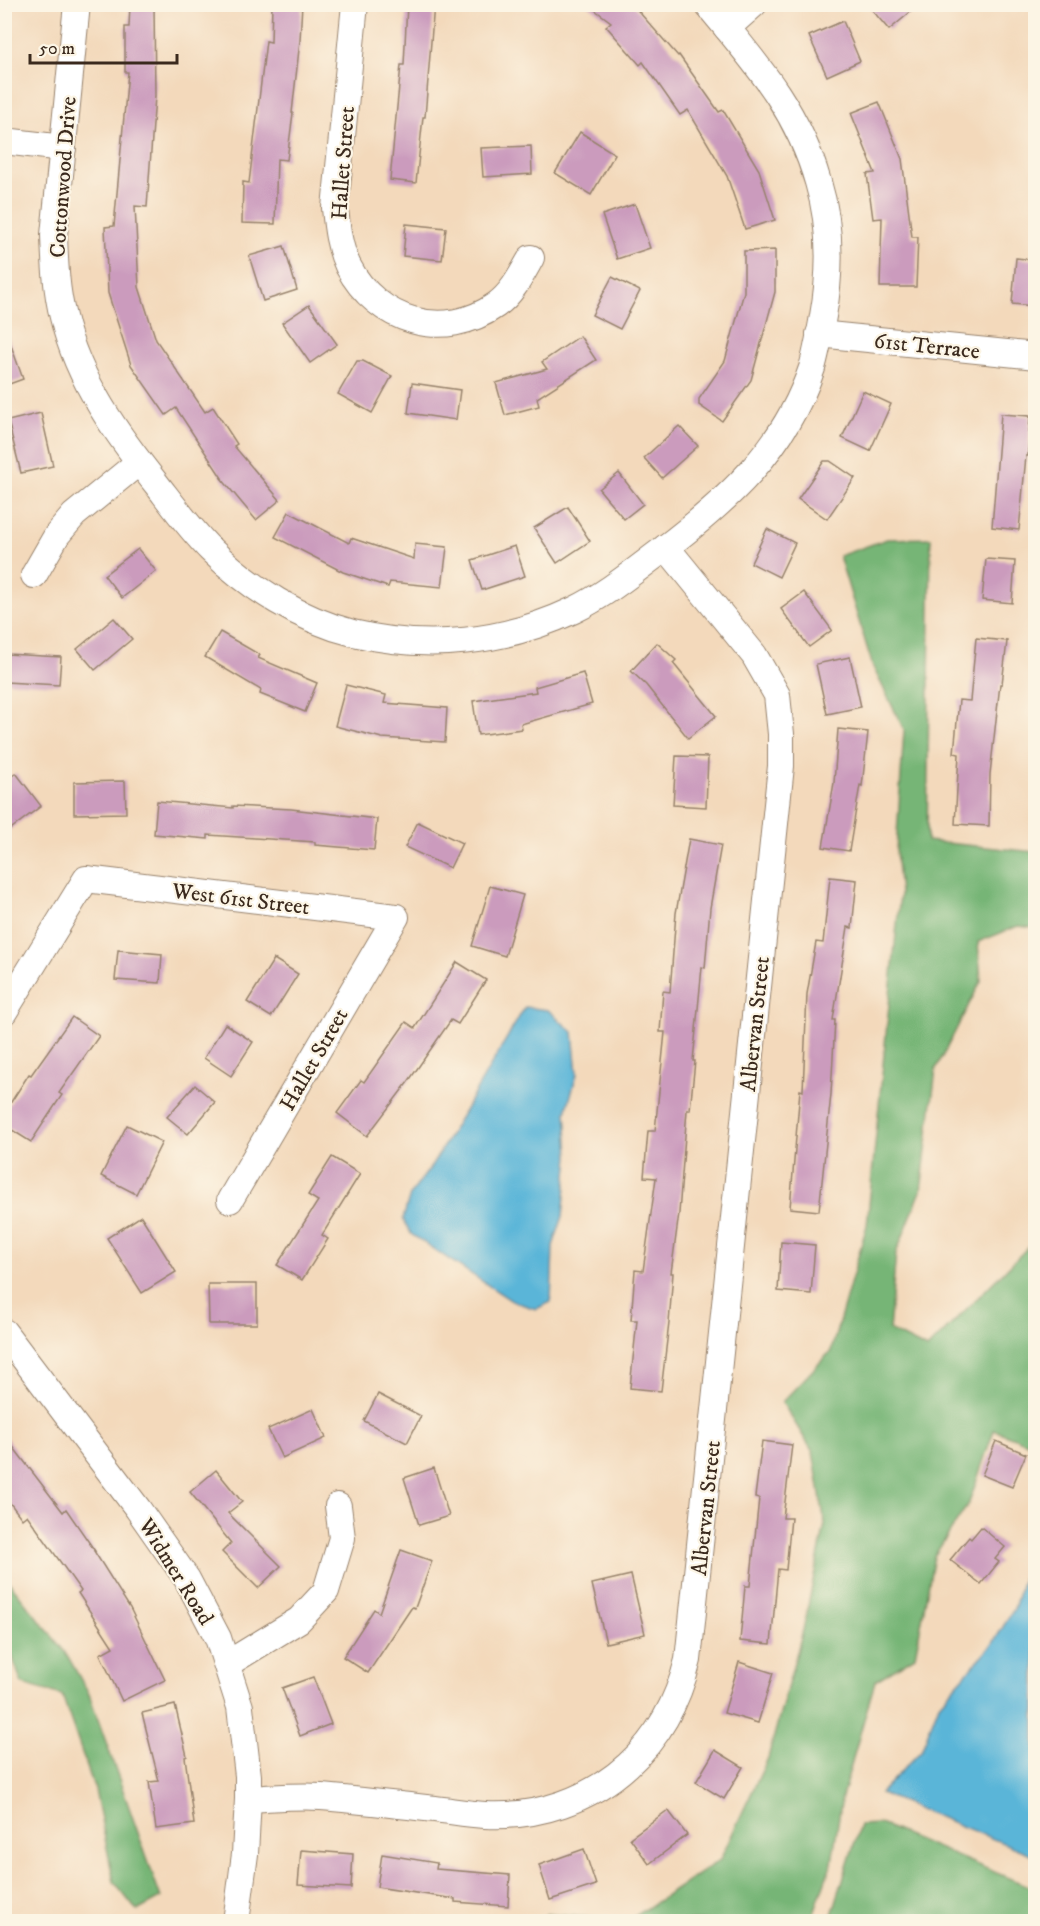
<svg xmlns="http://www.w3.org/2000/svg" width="1040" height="1926" font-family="'IM FELL DW Pica',serif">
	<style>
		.forest { fill: #76b576; stroke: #58704a; stroke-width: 1.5 }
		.water { fill: #5ab5d8; stroke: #4a707b; stroke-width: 1.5 }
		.building { fill: #cb9bbd }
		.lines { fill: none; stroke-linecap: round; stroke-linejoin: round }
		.minor-casing { stroke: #97826c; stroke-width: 28 }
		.minor { stroke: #fff; stroke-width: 26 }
		.labels { text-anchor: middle; stroke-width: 4.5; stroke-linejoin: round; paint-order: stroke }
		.street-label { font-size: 22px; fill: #3b2a1e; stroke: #fcf5e5 }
	</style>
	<rect width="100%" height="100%" fill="#fcf5e5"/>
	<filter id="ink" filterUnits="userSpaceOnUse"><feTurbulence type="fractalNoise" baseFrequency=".0167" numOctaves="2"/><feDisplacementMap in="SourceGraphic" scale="12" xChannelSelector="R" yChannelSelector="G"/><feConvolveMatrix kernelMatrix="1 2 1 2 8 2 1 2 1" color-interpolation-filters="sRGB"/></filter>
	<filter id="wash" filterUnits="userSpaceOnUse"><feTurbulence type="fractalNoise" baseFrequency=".008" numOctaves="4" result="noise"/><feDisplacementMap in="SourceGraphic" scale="24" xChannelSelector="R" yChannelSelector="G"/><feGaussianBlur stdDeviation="1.35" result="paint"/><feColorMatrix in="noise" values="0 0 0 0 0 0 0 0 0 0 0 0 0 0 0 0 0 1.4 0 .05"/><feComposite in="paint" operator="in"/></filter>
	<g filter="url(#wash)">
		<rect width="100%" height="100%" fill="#f3d9bb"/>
		<g class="forest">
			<path d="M931 538 927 841 1035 852V928L1018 926 978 942 981 981 936 1069 921 1191 896 1253 889 1330 927 1349 1035 1240V1446L994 1430 969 1503 934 1556 915 1656 875 1681 842 1797 832 1862 811 1921H544L546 1914 628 1921 720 1860 768 1758 803 1630 825 1524 813 1452 782 1402 831 1351 867 1225 900 894 896 850 904 730 873 667 839 556 887 539Z"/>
			<path d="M5 1577 67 1655 89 1694 161 1898 137 1911 114 1882 95 1790 62 1695 22 1684 5 1636Z"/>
			<path d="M880 1824 1035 1889V1921H830L860 1825Z"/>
		</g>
		<g class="water">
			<path d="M525 1007 548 1010 573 1032 577 1074 566 1112 569 1156 563 1216 553 1246 551 1302 536 1309 512 1301 411 1234 403 1219 410 1195 433 1164Z"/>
			<path d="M1035 1538V1856L880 1793 921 1751 939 1704 992 1645 1014 1609Z"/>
		</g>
		<g id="blocks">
			<g class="building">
				<path d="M130 4H154L155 96 147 207 135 206 139 287 156 340 205 412 213 407 237 444 234 446 280 500 256 520 221 478H222L176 408 166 415 131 365 108 293 105 227 114 226 128 72H125V27H129Z"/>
				<path d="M272 4H302L300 40 292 113H293L287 160 277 159 275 224 242 223 243 182 249 183 266 41 271 42Z"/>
				<path d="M407 4H434L425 117H423L416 183 390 180 401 65H404Z"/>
				<path d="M587 4H632L678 56 679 55 719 112 723 110 759 170 775 220 745 229 727 176 688 110 680 115 643 62 640 65 606 26 611 22Z"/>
				<path d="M867 4H920L889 30Z"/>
				<path d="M843 21 860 61 827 76 809 36Z"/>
				<path d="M879 102 902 159 912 237H918L916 287H880L882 218 873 219 867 174 875 173 851 113Z"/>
				<path d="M580 132 615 154 591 195 555 173Z"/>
				<path d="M531 146 532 174 483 177 481 148Z"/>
				<path d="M635 204 650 248 617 259 602 215Z"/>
				<path d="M406 224 446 228 442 260 403 256Z"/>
				<path d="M284 246 297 290 263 301 249 256Z"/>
				<path d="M775 250V292L751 380 722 421 699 405V399L725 361 744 292V251Z"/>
				<path d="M1016 258 1035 260V306L1012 304Z"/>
				<path d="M612 277 640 291 620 329 592 315Z"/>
				<path d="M309 305 337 344 310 363 282 323Z"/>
				<path d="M7 334 23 379 4 386V335Z"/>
				<path d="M580 336 596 360 537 398 539 406 505 415 496 383 547 369 542 362Z"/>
				<path d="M357 361H363L392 376 372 413 338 394Z"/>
				<path d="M412 383 460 390 456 420 408 413Z"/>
				<path d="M863 391 891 404 870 451 842 438Z"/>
				<path d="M41 413 53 466 21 473 8 421Z"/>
				<path d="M1001 414 1030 416 1028 456H1026L1019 530 992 527Z"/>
				<path d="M679 426 698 446 662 478 644 458Z"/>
				<path d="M824 461H830L855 478 827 519 798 499Z"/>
				<path d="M619 473 643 504 624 519 599 489Z"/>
				<path d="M568 507 590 541 557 563 534 528Z"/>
				<path d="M289 512 349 543 351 538 414 559 415 544 447 547 442 587 390 582 388 587 343 572 275 537Z"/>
				<path d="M767 529 795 543 779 577 751 563Z"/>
				<path d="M515 546 525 576 482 590 472 560Z"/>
				<path d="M138 549 156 571 122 598 104 575Z"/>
				<path d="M986 559 1015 561 1012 603 982 600Z"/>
				<path d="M804 592 832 630 809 647 781 609Z"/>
				<path d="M114 618 132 639 95 670 77 649Z"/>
				<path d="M220 632 260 655 258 658 317 683 305 712 260 694 261 690 205 657Z"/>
				<path d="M976 638 1007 641 1002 684H1000L990 774 989 826 955 824 959 754 954 753 959 700 970 701Z"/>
				<path d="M657 643 676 660 673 663 716 716 688 738 646 685 631 671Z"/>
				<path d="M6 654 61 657 59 685 5 682Z"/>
				<path d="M850 657 861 707 827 714 816 664Z"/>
				<path d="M583 673 592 704 521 724 522 729 478 735 473 701 536 692 535 687Z"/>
				<path d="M346 685 386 695 384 703 447 708 445 742 382 738 335 726Z"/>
				<path d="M838 729 868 732 862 786 860 785 849 851 823 847 834 783Z"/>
				<path d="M676 756 708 757 706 807 673 805Z"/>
				<path d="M16 773 41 806 4 834V782Z"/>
				<path d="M125 781 126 813 74 814V782Z"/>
				<path d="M157 801 233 808V806L291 809 377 819 374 850 315 845V842L208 835V839L154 834Z"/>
				<path d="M418 822 462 843 450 868 405 847Z"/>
				<path d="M689 839 721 845 710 908 705 968 702 967 693 1061H695L690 1110H687L679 1213 671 1273H673L669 1323 661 1391 630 1388 637 1320H631L635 1270 643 1271 656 1178 644 1177 648 1131H655L665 1032H660L663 991 670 992 676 913Z"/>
				<path d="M830 877 857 880 852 928 848 927 833 1020H835L831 1094 819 1211 790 1208 800 1090 803 1091 807 994 816 942 823 943Z"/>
				<path d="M490 886 523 895 505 956 472 946Z"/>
				<path d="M118 950 162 954 160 983 115 980Z"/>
				<path d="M274 959 298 974 271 1017 247 1002Z"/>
				<path d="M457 962 486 980 458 1024 451 1020 408 1082 367 1136 337 1113 361 1080 364 1082 406 1022 415 1028Z"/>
				<path d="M72 1017 99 1036 59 1093 62 1095 31 1142 4 1125V1113L29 1074 31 1075Z"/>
				<path d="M225 1024 253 1042 231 1076 204 1058Z"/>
				<path d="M195 1085 215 1102 188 1134 167 1117Z"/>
				<path d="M127 1125 162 1142 136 1194 101 1176Z"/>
				<path d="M332 1157 360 1174 322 1235 328 1239 302 1280 277 1265 318 1201 308 1195Z"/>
				<path d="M141 1216 176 1272 142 1293 107 1238Z"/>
				<path d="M781 1242 815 1245 811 1294 778 1291Z"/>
				<path d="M208 1284H257V1324H209Z"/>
				<path d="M378 1394 421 1416 407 1443 364 1421Z"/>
				<path d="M313 1409 326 1438 282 1458 268 1429Z"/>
				<path d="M4 1435 63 1512 66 1509 95 1551H94L130 1608 165 1680 122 1701 100 1654 113 1647 78 1593 81 1591 27 1515 22 1519 4 1495Z"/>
				<path d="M762 1441 792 1445 783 1518H791L786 1570 778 1569 771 1644 740 1641 745 1586H750L759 1498 755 1497Z"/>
				<path d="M996 1441 1026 1454 1012 1487 982 1475Z"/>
				<path d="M434 1468 449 1516 419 1525 404 1478Z"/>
				<path d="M216 1470 242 1502 228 1513 281 1566 258 1588 222 1552 231 1543 190 1492Z"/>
				<path d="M981 1527 1005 1547 995 1559 999 1562 981 1584 950 1560 969 1537 971 1539Z"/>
				<path d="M401 1550 432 1561 415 1608 412 1607 368 1673 343 1657 374 1609 379 1613Z"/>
				<path d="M631 1575 645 1634 606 1643 592 1584Z"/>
				<path d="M739 1662 773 1673 758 1723 724 1713Z"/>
				<path d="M313 1677 331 1724 300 1736 282 1688Z"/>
				<path d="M175 1705 187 1756 185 1757 194 1824 156 1829 149 1782 159 1781 142 1713Z"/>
				<path d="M715 1750 743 1767 724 1799 696 1782Z"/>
				<path d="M668 1810 687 1835 649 1864 630 1838Z"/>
				<path d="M584 1849 596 1885 550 1900 539 1865Z"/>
				<path d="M301 1850 353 1854 351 1888 298 1885Z"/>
				<path d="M382 1854 437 1863 436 1869 510 1875 508 1906 455 1902V1899L377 1887Z"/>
			</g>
		</g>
	</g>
	<g filter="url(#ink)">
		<use href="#blocks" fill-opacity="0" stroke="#97826c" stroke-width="1.5"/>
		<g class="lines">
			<g class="minor-casing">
				<g id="minor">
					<path d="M77 4 54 235C55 262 56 290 63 317 78 381 118 436 158 486 175 508 192 531 211 550 250 588 301 620 353 633 428 651 504 643 574 610 605 595 633 572 661 551 727 501 785 449 812 368 817 351 820 333 823 316 831 272 831 225 818 182 797 108 755 62 707 4"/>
					<path d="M355 4 335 208C337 228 339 247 348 266 377 322 444 342 496 305 512 294 522 274 531 258"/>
					<path d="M727 28 754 4"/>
					<path d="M4 141 63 148"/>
					<path d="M819 334 1036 356"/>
					<path d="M34 575 57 535 74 515 139 462"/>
					<path d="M4 1012 86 879 396 917 230 1200"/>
					<path d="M4 1332 138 1509 187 1579 218 1638 240 1707 248 1776V1799L245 1854 236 1922"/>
					<path d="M227 1664 299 1620 326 1591 342 1538 338 1506"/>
					<path d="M248 1799C272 1798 298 1795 321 1797 359 1800 397 1805 435 1809 452 1811 468 1814 485 1815 537 1818 590 1800 628 1765 659 1737 678 1701 688 1660L781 766V734L777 695 754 655 666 547"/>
				</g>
			</g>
			<use href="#minor" class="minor"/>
		</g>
	</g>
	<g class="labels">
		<g class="street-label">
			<text transform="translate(342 163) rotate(-86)" y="8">Hallet Street</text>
			<text transform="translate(62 177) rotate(-86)" y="8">Cottonwood Drive</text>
			<text transform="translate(927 345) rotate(6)" y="8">61st Terrace</text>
			<text transform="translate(241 898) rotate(7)" y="8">West 61st Street</text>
			<text transform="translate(754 1024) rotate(-84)" y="8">Albervan Street</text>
			<text transform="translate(313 1059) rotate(-60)" y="8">Hallet Street</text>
			<text transform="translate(705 1508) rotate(-84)" y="8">Albervan Street</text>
			<text transform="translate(177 1571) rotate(58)" y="8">Widmer Road</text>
		</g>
	</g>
	<rect width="1040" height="1926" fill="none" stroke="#fcf5e5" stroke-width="24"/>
	<path d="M30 54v9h147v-9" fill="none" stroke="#3b2a1e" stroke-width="3"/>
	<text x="39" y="54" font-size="18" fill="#3b2a1e" stroke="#fcf5e5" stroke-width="4.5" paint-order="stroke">50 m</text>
</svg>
